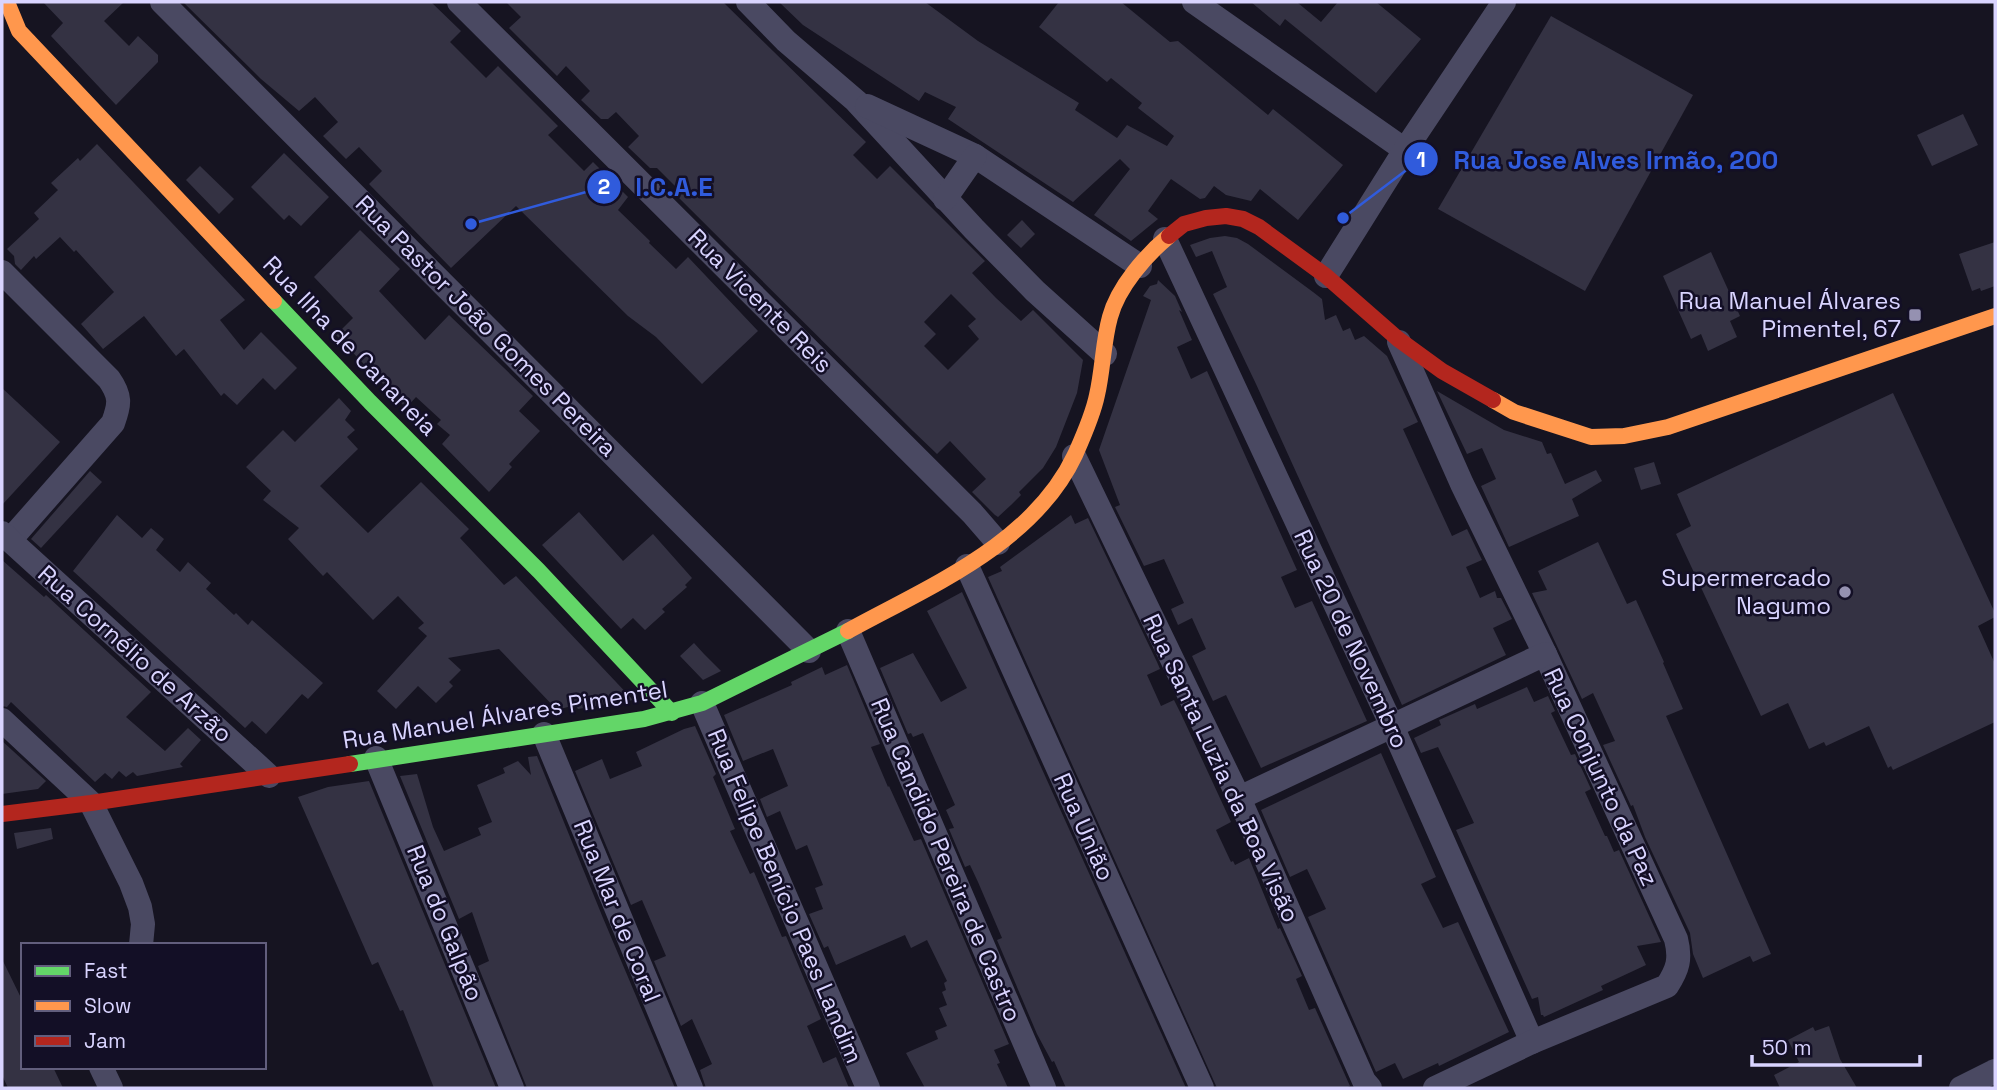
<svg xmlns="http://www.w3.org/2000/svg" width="1997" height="1090" font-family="'Space Grotesk',sans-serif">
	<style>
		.building { fill: #343243; fill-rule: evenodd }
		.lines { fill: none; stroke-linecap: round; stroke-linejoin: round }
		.street { stroke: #4a4962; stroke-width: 24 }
		.fast { stroke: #63d668; stroke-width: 16 }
		.slow { stroke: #ff974d; stroke-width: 16 }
		.jam { stroke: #b3261e; stroke-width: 16 }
		.poi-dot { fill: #9591b1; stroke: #130f26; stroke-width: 2.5 }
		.labels { text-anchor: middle; stroke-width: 5; stroke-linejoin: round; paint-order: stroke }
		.street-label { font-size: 24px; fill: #d9d4ff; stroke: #130f26 }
		.poi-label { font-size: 24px; fill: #d9d4ff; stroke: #130f26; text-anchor: end }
		.leader { fill: none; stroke: #305bdc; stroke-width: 2.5 }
		.callout-dot { fill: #305bdc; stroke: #130f26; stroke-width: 2.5 }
		.mark-label { font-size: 21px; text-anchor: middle; font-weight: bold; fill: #fff }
		.callout-label { font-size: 26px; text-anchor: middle; font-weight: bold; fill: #305bdc; stroke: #130f26; stroke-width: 5; stroke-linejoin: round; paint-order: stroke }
	</style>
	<rect width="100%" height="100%" fill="#161421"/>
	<g class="building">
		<path d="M43 2H124L104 21 129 46 138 36 158 55V62L116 105 51 36 63 23Z"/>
		<path d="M183 2H431L461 31 450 42 486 78 498 66 558 126 548 135 584 171 593 162 628 197 618 210 650 241 649 243 676 269 688 257 758 331 702 384 656 337 628 316 516 206 451 268 369 184 382 171 359 147 346 159 323 136 338 122 315 97 299 111 261 79Z"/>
		<path d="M506 2H723L866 142 853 155 877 179 890 166 985 261 972 273 996 298 1021 321 1033 310 1083 360 1077 393 1056 447 1043 468 1019 492 1021 495 1011 505 998 517 995 515 972 492 986 479 950 441 937 454 913 431 674 193 678 189 657 168H650L628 147 639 136 616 112 608 119H601L581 100 590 91 566 66 557 76 509 28 521 17ZM951 294 976 319 968 326 979 339 948 370 924 346 936 334 924 322Z"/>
		<path d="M779 2H925L978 41 1079 103 1075 110 1117 138 1127 125 1167 146 1174 136 1138 108 1142 103 1111 78 1107 82 1039 27 1059 2H1121L1170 42 1178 41 1268 115 1273 109 1343 165 1298 220 1260 189 1251 201 1226 195 1214 186 1205 198 1200 199 1171 179 1148 211 1158 219 1131 241 1094 215 1130 169 1120 159 1073 202 948 119 956 107 925 92 919 101 803 25Z"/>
		<path d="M1251 2H1299L1298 3 1321 22 1338 2H1376L1421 39 1376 93 1285 19 1280 26Z"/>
		<path d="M1551 16 1693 95 1585 291 1438 209Z"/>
		<path d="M1963 114 1978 145 1932 166 1917 135Z"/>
		<path d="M97 144 245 300 220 320 244 350 261 332 297 368 275 390 263 378 237 405 224 393 221 396 184 349 176 356 144 316 103 349 81 324 114 292 76 250 74 252 60 237 36 259 34 256 21 270 15 264 14 256 7 249 39 219 34 213 58 190 51 183 78 158 80 161Z"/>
		<path d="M284 153 329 197 301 226 289 215 284 220 251 187Z"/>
		<path d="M200 166 234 199 219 214 186 180Z"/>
		<path d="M1022 220 1035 234 1021 248 1007 235Z"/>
		<path d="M360 230 400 269 379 291 425 340 449 315 533 396 519 411 540 431 509 464 512 467 489 492 442 444 450 435 437 424 441 420 416 397 406 408 336 335 353 318 314 277Z"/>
		<path d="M1225 236 1237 238 1248 244 1313 292 1322 299 1325 320 1336 315 1343 331 1350 328 1355 340 1364 336 1387 356 1418 422 1403 429 1435 499 1452 536 1467 529 1482 560 1466 567 1480 598 1495 591 1497 598H1501L1512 619 1493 628 1506 655 1402 705 1256 384 1213 294 1227 287 1212 251 1196 257 1190 245 1210 238Z"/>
		<path d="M1995 242V286L1981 291 1980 288 1972 291 1959 254Z"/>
		<path d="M1711 252 1740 316 1730 321 1737 337 1708 351 1701 334 1691 339 1663 276Z"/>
		<path d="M1158 280 1175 296 1182 312 1179 310 1192 340 1177 347 1191 379 1207 371 1297 570 1281 577 1295 608 1312 601 1367 721 1261 768 1226 695 1213 701 1205 684 1192 656 1206 649 1192 618 1178 625 1171 609 1184 603 1164 559 1144 566 1115 507 1120 505 1099 450 1151 300 1143 296 1150 286 1157 284Z"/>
		<path d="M2 388 60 442 2 505Z"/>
		<path d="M1437 391 1504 430 1542 442 1547 454 1551 453 1565 484 1596 470 1602 481 1572 499 1579 516 1509 547 1481 486 1496 479 1482 448 1467 454Z"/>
		<path d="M1893 393 1995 613V617L1978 626 1995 664V722L1893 770 1891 766 1888 768 1869 726 1826 746 1824 742 1809 749 1788 703 1761 716 1676 534 1691 526 1677 494Z"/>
		<path d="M339 398 351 411 345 420 355 430 347 437 358 449 320 486 368 533 421 482 469 529 460 538 504 585 516 576 633 700 578 709 575 705 557 710 499 649 448 658 461 670 449 682 453 686 436 703 418 686 396 709 377 691 427 636 418 628 424 623 398 596 373 620 327 572 323 576 288 539 299 528 263 500 271 491 246 467 283 430 295 442Z"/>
		<path d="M1654 462 1661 484 1641 490 1634 468Z"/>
		<path d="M90 471 102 482 41 548 31 539Z"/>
		<path d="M579 512 623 561 653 534 692 578 685 585 687 587 662 609 665 612 645 630 633 618 621 629 542 545Z"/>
		<path d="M117 515 142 538 151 528 164 539 156 550 180 572 188 562 211 583 206 589 234 615 236 613 248 625 252 620 323 683 308 699 302 694 266 734 252 721 245 728 73 571Z"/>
		<path d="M1071 515 1075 524 1088 518 1157 662 1160 669 1147 675 1161 706 1174 700 1182 716 1231 822 1216 830 1231 862 1233 861 1235 865 1249 858 1278 929 1280 928 1302 976 1296 979 1309 1010 1315 1008 1350 1086 1346 1088H1217L988 577 1002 571 1000 567Z"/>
		<path d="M1598 542 1627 604 1636 600 1664 662 1663 663 1683 709 1666 716 1771 954 1753 962 1750 956 1703 978 1693 954 1690 933 1645 837 1633 805 1631 806 1603 745 1615 741 1593 693 1582 699 1532 593 1547 590 1538 571Z"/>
		<path d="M2 560 44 597 46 595 151 692 126 717 165 751 188 728 201 740 180 764 183 767 137 776 133 772 126 777 119 771 112 779 105 773 95 782 11 702 7 707 2 706Z"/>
		<path d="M962 592 1186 1088H1066L1054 1061 1052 1062 1037 1034 997 940 1002 938 978 882 970 865 965 867 949 829 954 828 946 810 955 805 923 733 913 737 911 733 908 734 880 668 913 653 941 702 967 688 927 611Z"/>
		<path d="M694 643 704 654 721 671 703 680 680 656Z"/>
		<path d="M847 665 880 744 871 747 888 787 889 786 914 841 921 839 1009 1044 994 1050 1000 1063 997 1064 1008 1088H925L906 1053 938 1039 935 1031 947 1026 939 1008 947 1005 942 992 946 990 944 983 947 981 927 940 911 948 905 935 836 965 828 946 824 948 809 914 823 909 815 888 823 885 807 845 796 850 780 811 767 817 760 799 788 786 773 749 743 761 724 715 792 685 791 682 822 667 825 675Z"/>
		<path d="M1527 687 1534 702 1548 696 1555 711 1551 713 1571 755 1575 754 1591 789 1585 792 1605 836H1607L1614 852 1619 850 1661 942 1637 946 1646 965 1601 986 1603 990 1544 1017 1543 1015H1541L1538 997 1532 999 1456 830 1474 823 1452 776 1438 747 1421 753 1414 738 1441 725 1439 720 1475 704 1477 709Z"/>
		<path d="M695 726 716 774 713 777 735 829 730 831 750 874 754 872 782 937 786 936 821 1019 807 1026 823 1063 836 1057 849 1088H706L700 1070 712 1064 692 1019 681 1026 654 961 666 956 642 900 631 905 575 771 602 759 610 779 642 766 636 752 684 729Z"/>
		<path d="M2 741 46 781 38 789 2 794Z"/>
		<path d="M1381 753 1436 877 1421 884 1443 928 1458 922 1509 1032 1439 1066 1438 1063 1403 1079 1395 1063 1376 1072 1308 917 1326 909 1307 869 1290 877 1261 810Z"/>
		<path d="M537 756 603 918 675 1088H527L478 966 489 961 472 912 459 919 400 776 417 774 433 827 444 851 481 835 478 828 492 822 477 785 505 773 503 768 518 761 531 775 528 757Z"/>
		<path d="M369 781 496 1088H434L403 1010 400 1011 378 962 372 965 298 797 328 787Z"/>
		<path d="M51 828 53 839 17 849 14 833Z"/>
		<path d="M2 959 23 1002V1067H53L63 1088H8L2 1075Z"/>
		<path d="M1829 1026 1840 1059 1857 1088H1780L1774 1075 1799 1062 1788 1040 1813 1027 1815 1031Z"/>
	</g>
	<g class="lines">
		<g class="street">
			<path d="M162 2 809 651"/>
			<path d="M459 2 972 513 998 543"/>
			<path d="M748 2 786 41 856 101 974 229 1035 291 1105 354"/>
			<path d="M1194 2 1405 150"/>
			<path d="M867 106 975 156 1140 266"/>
			<path d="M945 199 975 156"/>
			<path d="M1165 239 1392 726 1532 1042"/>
			<path d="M2 272 109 379C121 396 120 404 113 423L10 540"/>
			<path d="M1326 276 1405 150 1504 2"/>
			<path d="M1399 342 1462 484 1545 654 1676 939C1681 959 1678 969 1667 986L1532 1042 1435 1088"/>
			<path d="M1074 456 1239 798 1364 1081 1370 1088"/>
			<path d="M2 533 269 776"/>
			<path d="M967 566 1202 1088"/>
			<path d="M848 631 1044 1088"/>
			<path d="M702 703 868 1088"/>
			<path d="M2 720 91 803 131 883 140 907 143 924 141 945"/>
			<path d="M544 734 691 1088"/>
			<path d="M376 758 512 1088"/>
			<path d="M1239 798 1545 654"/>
			<path d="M101 1067 111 1088"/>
			<path d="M1961 1088 1995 1071"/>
		</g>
		<g class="fast">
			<path d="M274 301 370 402 539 571 672 713"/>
			<path d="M350 764 644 719 702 703 848 631"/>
		</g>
		<g class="slow">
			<path d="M7 2 19 31 274 301"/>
			<path d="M1493 400 1514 412 1591 437 1624 436 1668 427 1995 316"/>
			<path d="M848 631C930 586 1033 544 1075 455 1083 437 1093 415 1097 395 1103 369 1103 342 1110 317 1118 287 1146 255 1169 236"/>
		</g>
		<g class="jam">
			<path d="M1169 236 1184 224 1206 218 1226 216 1243 219 1259 227 1326 276 1398 339 1442 371 1493 400"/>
			<path d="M2 814 91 803 350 764"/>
		</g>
	</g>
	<g class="poi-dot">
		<rect x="1908" y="308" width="14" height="14" rx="3.5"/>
		<circle cx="1845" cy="592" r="7"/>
	</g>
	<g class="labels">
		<g class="street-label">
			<text transform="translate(760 301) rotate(45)" y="8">Rua Vicente Reis</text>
			<text transform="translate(486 326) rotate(45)" y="8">Rua Pastor João Gomes Pereira</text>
			<text transform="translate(350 346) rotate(46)" y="8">Rua Ilha de Cananeia</text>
			<text transform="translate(1351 639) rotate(65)" y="8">Rua 20 de Novembro</text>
			<text transform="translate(135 654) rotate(42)" y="8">Rua Cornélio de Arzão</text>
			<text transform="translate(505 715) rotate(-9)" y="8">Rua Manuel Álvares Pimentel</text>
			<text transform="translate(1221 768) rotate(65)" y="8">Rua Santa Luzia da Boa Visão</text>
			<text transform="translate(1601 777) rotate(65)" y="8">Rua Conjunto da Paz</text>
			<text transform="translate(1084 827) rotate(66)" y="8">Rua União</text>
			<text transform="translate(946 860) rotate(67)" y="8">Rua Candido Pereira de Castro</text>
			<text transform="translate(785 896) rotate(67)" y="8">Rua Felipe Benício Paes Landim</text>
			<text transform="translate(617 911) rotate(68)" y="8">Rua Mar de Coral</text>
			<text transform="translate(445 923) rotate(68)" y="8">Rua do Galpão</text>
		</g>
		<g class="poi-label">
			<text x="1901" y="309">Rua Manuel Álvares<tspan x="1901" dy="28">Pimentel, 67</tspan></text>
			<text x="1831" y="586">Supermercado<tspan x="1831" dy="28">Nagumo</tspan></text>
		</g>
	</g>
	<path class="leader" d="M1343 218L1421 159M471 224L604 187"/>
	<g class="callout-dot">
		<circle cx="1343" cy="218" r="7"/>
		<circle cx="471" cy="224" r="7"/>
		<circle cx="1421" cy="159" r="18"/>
		<circle cx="604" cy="187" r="18"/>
	</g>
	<g class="mark-label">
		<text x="1421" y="167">1</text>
		<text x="604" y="194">2</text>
	</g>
	<g class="callout-label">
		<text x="1616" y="169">Rua Jose Alves Irmão, 200</text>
		<text x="674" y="196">I.C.A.E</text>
	</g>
	<rect width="1997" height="1090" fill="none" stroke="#d9d4ff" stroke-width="7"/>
	<rect x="21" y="943" width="245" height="126" fill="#130f26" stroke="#625e7d" stroke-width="2"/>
	<rect x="35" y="966" width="35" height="10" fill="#63d668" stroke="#625e7d" stroke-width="2"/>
	<text x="84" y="978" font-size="21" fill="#d9d4ff">Fast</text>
	<rect x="35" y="1001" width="35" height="10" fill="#ff974d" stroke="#625e7d" stroke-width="2"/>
	<text x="84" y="1013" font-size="21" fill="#d9d4ff">Slow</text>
	<rect x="35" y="1036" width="35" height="10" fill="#b3261e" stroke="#625e7d" stroke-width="2"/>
	<text x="84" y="1048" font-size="21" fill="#d9d4ff">Jam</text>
	<path d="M1752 1055v10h168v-10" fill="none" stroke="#d9d4ff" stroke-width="3.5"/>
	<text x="1762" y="1055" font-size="21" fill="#d9d4ff" stroke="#130f26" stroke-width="5" paint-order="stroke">50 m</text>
</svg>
